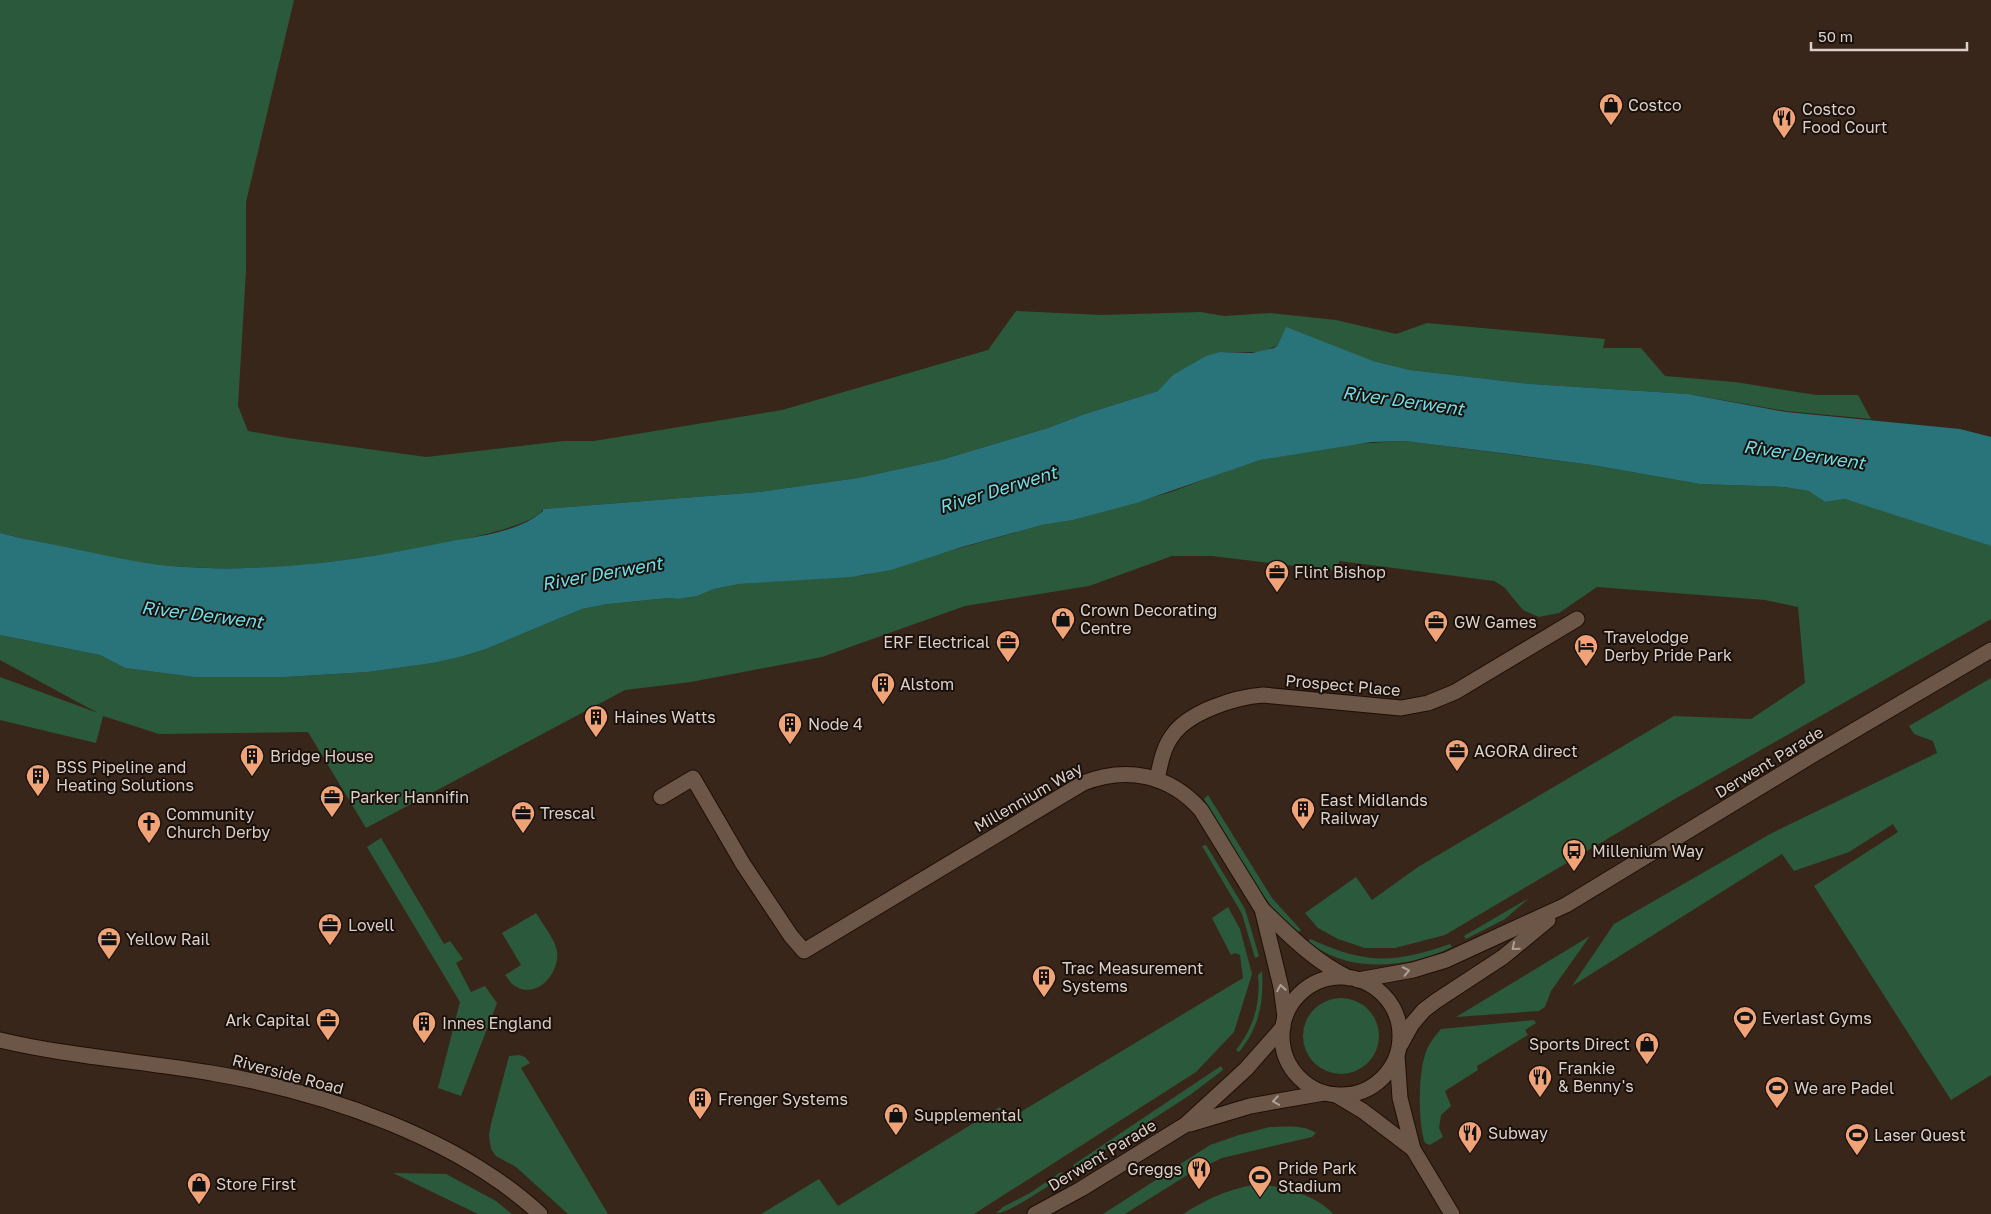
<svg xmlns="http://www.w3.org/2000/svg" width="1991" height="1214" font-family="'Golos Text',sans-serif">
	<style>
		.green { fill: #2b593b }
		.water { fill: #29747b }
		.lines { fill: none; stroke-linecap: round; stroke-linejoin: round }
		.minor-casing { stroke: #200e04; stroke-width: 17 }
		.tertiary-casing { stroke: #200e04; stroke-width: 17 }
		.minor { stroke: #6c5648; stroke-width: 15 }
		.tertiary { stroke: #6c5648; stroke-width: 15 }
		.oneway { stroke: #af9f94 }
		.labels { text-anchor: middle; stroke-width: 4; stroke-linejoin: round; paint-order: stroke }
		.poi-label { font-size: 16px; fill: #dccfc7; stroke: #1a110c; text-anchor: start }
		.street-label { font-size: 16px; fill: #dccfc7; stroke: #1a110c }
		.water-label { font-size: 18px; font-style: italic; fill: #6ddde7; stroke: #1a110c }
	</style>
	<rect width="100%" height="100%" fill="#39261a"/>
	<g class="green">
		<path d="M0 0H294L246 202V270L238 406 248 431 288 438 426 457 563 441H594L782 410 988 350 1016 311 1102 315 1201 312 1224 316 1270 313 1336 320 1396 334 1427 323 1605 339 1603 348H1641L1665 376 1735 382 1816 395H1858L1871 419 1786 411 1688 394 1531 384 1410 370 1373 361 1278 345 1262 352H1220L1158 391 1082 415 1048 428 941 460 858 478 759 492 543 509C531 537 322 564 285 567 248 569 209 569 171 566 115 562 59 546 4 534L0 533Z"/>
		<path d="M1405 441 1592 465 1700 484 1784 487 1810 491 1825 502 1845 499 1863 504 1991 546V619L1673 800 1445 935 1395 948H1365L1338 939 1318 928 1305 913 1356 877 1372 900 1418 867 1674 716 1751 719 1805 683 1798 607 1765 600 1597 587 1559 613 1539 617 1523 610 1504 587 1494 581 1339 561 1338 571 1212 556H1172L1089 586 965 606 822 657 691 682 625 690 366 828 308 732 159 734 103 716 96 743 0 720V677L98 713 0 660V635L100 655 125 668 194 677H285L368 672 433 663 460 657 486 649 582 609 608 604 669 598 678 599 697 596 714 589 739 584 865 575 1042 525 1073 520 1171 492 1235 468 1260 460 1352 444Z"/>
		<path d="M1991 678V1075L1951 1100 1814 886 1898 832 1893 824 1849 852 1794 871 1782 854 1572 986 1614 924 1772 833 1937 753 1933 741 1914 734 1909 726Z"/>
		<path d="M1208 795 1272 898 1301 930 1297 933 1272 907 1260 891 1204 799Z"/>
		<path d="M381 838 444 944 450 941 463 959 456 963 471 992 485 986 497 1003 461 1096 438 1088 460 1002 367 847Z"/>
		<path d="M1206 845 1245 909 1259 956 1255 958 1242 914 1202 846Z"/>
		<path d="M1529 898 1505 919 1466 939 1464 936Z"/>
		<path d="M1228 907 1240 929 1252 974 1234 1032 1196 1072 974 1214H761L819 1179 838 1206 1000 1107 1009 1119 1243 978 1240 955 1235 953 1231 955 1212 918Z"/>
		<path d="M536 913C542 923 556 941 557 951 560 973 537 1000 515 986 511 984 508 978 505 975L521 965 502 933Z"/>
		<path d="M1590 936 1551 991 1545 1007 1539 1011 1456 1017Z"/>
		<path d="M1310 939C1365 964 1393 964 1450 944L1452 947C1420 963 1373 971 1338 958 1327 954 1317 948 1307 943Z"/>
		<path d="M1262 971C1264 1002 1259 1028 1239 1052L1236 1050C1253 1029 1261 1003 1258 975Z"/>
		<circle cx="1341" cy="1036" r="38"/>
		<path d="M1534 1020 1536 1023 1525 1030 1528 1035 1477 1066 1478 1070 1445 1091 1451 1106 1441 1115 1439 1128 1443 1137 1430 1145 1425 1143C1418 1123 1418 1076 1425 1055 1428 1045 1434 1037 1441 1029Z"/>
		<path d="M519 1055 525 1057 530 1063 521 1068 608 1214H568L516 1167 496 1156 491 1149 489 1135 491 1124 509 1056Z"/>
		<path d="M1221 1066 1223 1070 1190 1095 1075 1169 1073 1165Z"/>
		<path d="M1270 1127C1284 1127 1303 1124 1316 1133L1312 1137 1222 1158 1189 1174 1125 1214H1103L1210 1145 1239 1135Z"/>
		<path d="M1061 1172 1065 1175C1052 1183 1009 1214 996 1213L1003 1207 1030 1193Z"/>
		<path d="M393 1173 446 1174 496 1201 512 1214H478Z"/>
		<path d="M1257 1184C1282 1187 1315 1194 1333 1214H1183C1209 1198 1226 1190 1257 1184Z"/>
	</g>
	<path class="water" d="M1286 327 1373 361 1410 370 1531 384 1688 394 1786 412 1960 429 1991 437V546L1845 499 1825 502 1809 491 1784 487 1700 484 1592 465 1509 454 1405 441 1371 442 1260 460 1136 503 1073 520 1042 525 962 547 891 570 851 577 739 584 714 589 697 596 678 599 669 598 608 604 582 609 486 649 460 657 433 663 368 672 285 677H194L125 668 100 655 0 635V533C23 539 47 543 70 548 104 555 137 563 171 566 263 574 357 561 447 542 478 536 518 533 543 511V509L759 492 858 478 941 460 1048 428 1082 415 1158 391 1173 375 1206 356 1220 352 1252 353 1274 348 1278 345Z"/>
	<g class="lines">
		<g class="minor-casing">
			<g id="minor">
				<path d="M1157 780C1160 765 1163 748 1172 736 1188 712 1235 697 1263 695L1401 708 1428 703 1455 692 1577 619"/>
				<path d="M661 797 693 778 743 864 791 936 804 951 1083 783C1126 766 1169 774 1201 810L1262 909 1281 987 1285 1017"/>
				<path d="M1262 909C1289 935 1315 962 1349 978"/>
				<path d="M0 1040C71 1057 145 1061 217 1074 326 1093 458 1138 540 1214"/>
				<path d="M1397 1056 1400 1098 1413 1149 1452 1214"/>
				<path d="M1338 1096 1363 1111 1413 1149"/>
			</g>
		</g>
		<g class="tertiary-casing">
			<g id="tertiary">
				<circle cx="1341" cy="1036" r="59"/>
				<path d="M1358 980 1413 970 1446 960 1566 905 1816 753 1991 650"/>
				<path d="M1401 1044 1412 1024 1424 1010 1436 1001 1503 957 1548 920"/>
				<path d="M1190 1124 1250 1106 1324 1093"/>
				<path d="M1035 1214 1081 1189 1185 1125 1246 1069 1283 1027"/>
			</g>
		</g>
		<use href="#minor" class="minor"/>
		<use href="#tertiary" class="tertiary"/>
	</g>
	<defs><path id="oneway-chevron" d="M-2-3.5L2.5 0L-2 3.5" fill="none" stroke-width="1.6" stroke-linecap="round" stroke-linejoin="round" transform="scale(1.25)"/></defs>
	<g class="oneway">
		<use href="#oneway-chevron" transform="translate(1515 947) rotate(140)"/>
		<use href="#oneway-chevron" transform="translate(1406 971) rotate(-12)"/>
		<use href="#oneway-chevron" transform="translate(1281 988) rotate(-100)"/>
		<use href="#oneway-chevron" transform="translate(1276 1101) rotate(171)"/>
	</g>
	<defs>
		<g id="shop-pin" transform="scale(1.25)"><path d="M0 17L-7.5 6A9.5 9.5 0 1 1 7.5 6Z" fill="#efa376" stroke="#1a110c"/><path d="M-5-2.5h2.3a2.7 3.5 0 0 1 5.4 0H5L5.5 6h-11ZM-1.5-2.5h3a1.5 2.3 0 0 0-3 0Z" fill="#111"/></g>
		<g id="restaurant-pin" transform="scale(1.25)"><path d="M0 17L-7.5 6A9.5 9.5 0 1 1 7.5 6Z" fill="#efa376" stroke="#1a110c"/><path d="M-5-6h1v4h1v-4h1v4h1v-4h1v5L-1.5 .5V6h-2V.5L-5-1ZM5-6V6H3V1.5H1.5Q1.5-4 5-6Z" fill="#111"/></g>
		<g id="office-pin" transform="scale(1.25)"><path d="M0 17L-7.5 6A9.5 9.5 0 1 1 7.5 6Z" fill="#efa376" stroke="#1a110c"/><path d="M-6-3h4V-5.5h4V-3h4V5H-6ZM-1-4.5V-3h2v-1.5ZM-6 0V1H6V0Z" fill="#111"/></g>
		<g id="hotel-pin" transform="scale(1.25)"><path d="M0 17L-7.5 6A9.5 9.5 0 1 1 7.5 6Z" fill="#efa376" stroke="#1a110c"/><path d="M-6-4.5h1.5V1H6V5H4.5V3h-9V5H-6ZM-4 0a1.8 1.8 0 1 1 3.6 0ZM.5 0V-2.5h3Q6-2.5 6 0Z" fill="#111"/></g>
		<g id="building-pin" transform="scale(1.25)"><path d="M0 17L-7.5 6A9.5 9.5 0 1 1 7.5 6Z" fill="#efa376" stroke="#1a110c"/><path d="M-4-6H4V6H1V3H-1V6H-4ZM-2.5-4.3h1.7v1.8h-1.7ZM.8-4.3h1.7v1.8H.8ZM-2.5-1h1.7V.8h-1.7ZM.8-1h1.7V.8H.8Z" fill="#111"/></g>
		<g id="church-pin" transform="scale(1.25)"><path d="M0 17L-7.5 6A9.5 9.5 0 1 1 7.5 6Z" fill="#efa376" stroke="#1a110c"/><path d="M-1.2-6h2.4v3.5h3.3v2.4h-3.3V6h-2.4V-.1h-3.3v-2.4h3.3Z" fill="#111"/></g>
		<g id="bus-pin" transform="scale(1.25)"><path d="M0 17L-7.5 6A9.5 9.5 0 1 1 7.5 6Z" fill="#efa376" stroke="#1a110c"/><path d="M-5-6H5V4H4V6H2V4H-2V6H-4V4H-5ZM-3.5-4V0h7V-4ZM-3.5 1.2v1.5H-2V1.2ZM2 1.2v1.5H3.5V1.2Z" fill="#111"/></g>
		<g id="stadium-pin" transform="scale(1.25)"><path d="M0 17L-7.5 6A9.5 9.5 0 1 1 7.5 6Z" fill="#efa376" stroke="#1a110c"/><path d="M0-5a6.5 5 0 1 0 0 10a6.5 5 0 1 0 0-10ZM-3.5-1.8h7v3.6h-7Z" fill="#111"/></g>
	</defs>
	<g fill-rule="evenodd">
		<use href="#shop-pin" x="1611" y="105"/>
		<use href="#restaurant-pin" x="1784" y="118"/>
		<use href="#office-pin" x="1277" y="572"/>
		<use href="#shop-pin" x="1063" y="619"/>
		<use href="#office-pin" x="1436" y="622"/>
		<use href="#office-pin" x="1008" y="642"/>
		<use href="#hotel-pin" x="1586" y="646"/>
		<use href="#building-pin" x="883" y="684"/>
		<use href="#building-pin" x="596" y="717"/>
		<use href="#building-pin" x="790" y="724"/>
		<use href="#office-pin" x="1457" y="751"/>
		<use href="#building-pin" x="252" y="756"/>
		<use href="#building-pin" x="38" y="776"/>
		<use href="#office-pin" x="332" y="797"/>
		<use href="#building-pin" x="1303" y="809"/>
		<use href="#office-pin" x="523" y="813"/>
		<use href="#church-pin" x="149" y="823"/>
		<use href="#bus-pin" x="1574" y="851"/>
		<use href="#office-pin" x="330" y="925"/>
		<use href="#office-pin" x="109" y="939"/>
		<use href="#building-pin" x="1044" y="977"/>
		<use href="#stadium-pin" x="1745" y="1018"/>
		<use href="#office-pin" x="328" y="1020"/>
		<use href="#building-pin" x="424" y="1023"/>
		<use href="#shop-pin" x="1647" y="1044"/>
		<use href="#restaurant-pin" x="1540" y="1077"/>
		<use href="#stadium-pin" x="1777" y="1088"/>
		<use href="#building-pin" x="700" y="1099"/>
		<use href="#shop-pin" x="896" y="1115"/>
		<use href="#restaurant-pin" x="1470" y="1133"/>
		<use href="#stadium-pin" x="1857" y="1135"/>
		<use href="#restaurant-pin" x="1199" y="1169"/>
		<use href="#stadium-pin" x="1260" y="1177"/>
		<use href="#shop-pin" x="199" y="1184"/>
	</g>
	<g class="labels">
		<g class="poi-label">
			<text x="1628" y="111">Costco</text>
			<text x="1802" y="115">Costco<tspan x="1802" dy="18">Food Court</tspan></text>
			<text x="1294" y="578">Flint Bishop</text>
			<text x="1080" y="616">Crown Decorating<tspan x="1080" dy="18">Centre</tspan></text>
			<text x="1454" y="628">GW Games</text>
			<text x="1604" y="643">Travelodge<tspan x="1604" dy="18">Derby Pride Park</tspan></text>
			<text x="990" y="648" text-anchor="end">ERF Electrical</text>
			<text x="900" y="690">Alstom</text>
			<text x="614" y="723">Haines Watts</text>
			<text x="808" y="730">Node 4</text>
			<text x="1474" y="757">AGORA direct</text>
			<text x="270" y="762">Bridge House</text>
			<text x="56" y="773">BSS Pipeline and<tspan x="56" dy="18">Heating Solutions</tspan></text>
			<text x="350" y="803">Parker Hannifin</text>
			<text x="1320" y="806">East Midlands<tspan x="1320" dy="18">Railway</tspan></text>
			<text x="540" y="819">Trescal</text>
			<text x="166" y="820">Community<tspan x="166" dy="18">Church Derby</tspan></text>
			<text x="1592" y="857">Millenium Way</text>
			<text x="348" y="931">Lovell</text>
			<text x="126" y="945">Yellow Rail</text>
			<text x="1062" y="974">Trac Measurement<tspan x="1062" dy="18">Systems</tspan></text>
			<text x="1762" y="1024">Everlast Gyms</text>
			<text x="310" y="1026" text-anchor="end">Ark Capital</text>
			<text x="442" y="1029">Innes England</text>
			<text x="1630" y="1050" text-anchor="end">Sports Direct</text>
			<text x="1558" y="1074">Frankie<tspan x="1558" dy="18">&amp; Benny's</tspan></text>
			<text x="1794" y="1094">We are Padel</text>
			<text x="718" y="1105">Frenger Systems</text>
			<text x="914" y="1121">Supplemental</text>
			<text x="1488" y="1139">Subway</text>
			<text x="1874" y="1141">Laser Quest</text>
			<text x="1278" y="1174">Pride Park<tspan x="1278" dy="18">Stadium</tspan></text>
			<text x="1182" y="1175" text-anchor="end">Greggs</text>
			<text x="216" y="1190">Store First</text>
		</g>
		<g class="street-label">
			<text transform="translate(1343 685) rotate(5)" y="6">Prospect Place</text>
			<text transform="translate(1769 762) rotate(-31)" y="6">Derwent Parade</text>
			<text transform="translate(1028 797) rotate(-30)" y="6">Millennium Way</text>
			<text transform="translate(288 1074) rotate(15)" y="6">Riverside Road</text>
			<text transform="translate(1102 1155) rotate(-31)" y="6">Derwent Parade</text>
		</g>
		<g class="water-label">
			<text transform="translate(1403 401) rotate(8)" y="6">River Derwent</text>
			<text transform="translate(1804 455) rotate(8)" y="6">River Derwent</text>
			<text transform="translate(998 490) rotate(-17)" y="6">River Derwent</text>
			<text transform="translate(602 574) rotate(-10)" y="6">River Derwent</text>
			<text transform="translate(202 615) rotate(7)" y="6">River Derwent</text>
		</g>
	</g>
	<path d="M1811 42v8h156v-8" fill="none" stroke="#dccfc7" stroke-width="2.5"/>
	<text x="1818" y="42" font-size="15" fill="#dccfc7" stroke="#1a110c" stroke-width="4" paint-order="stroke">50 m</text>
</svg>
